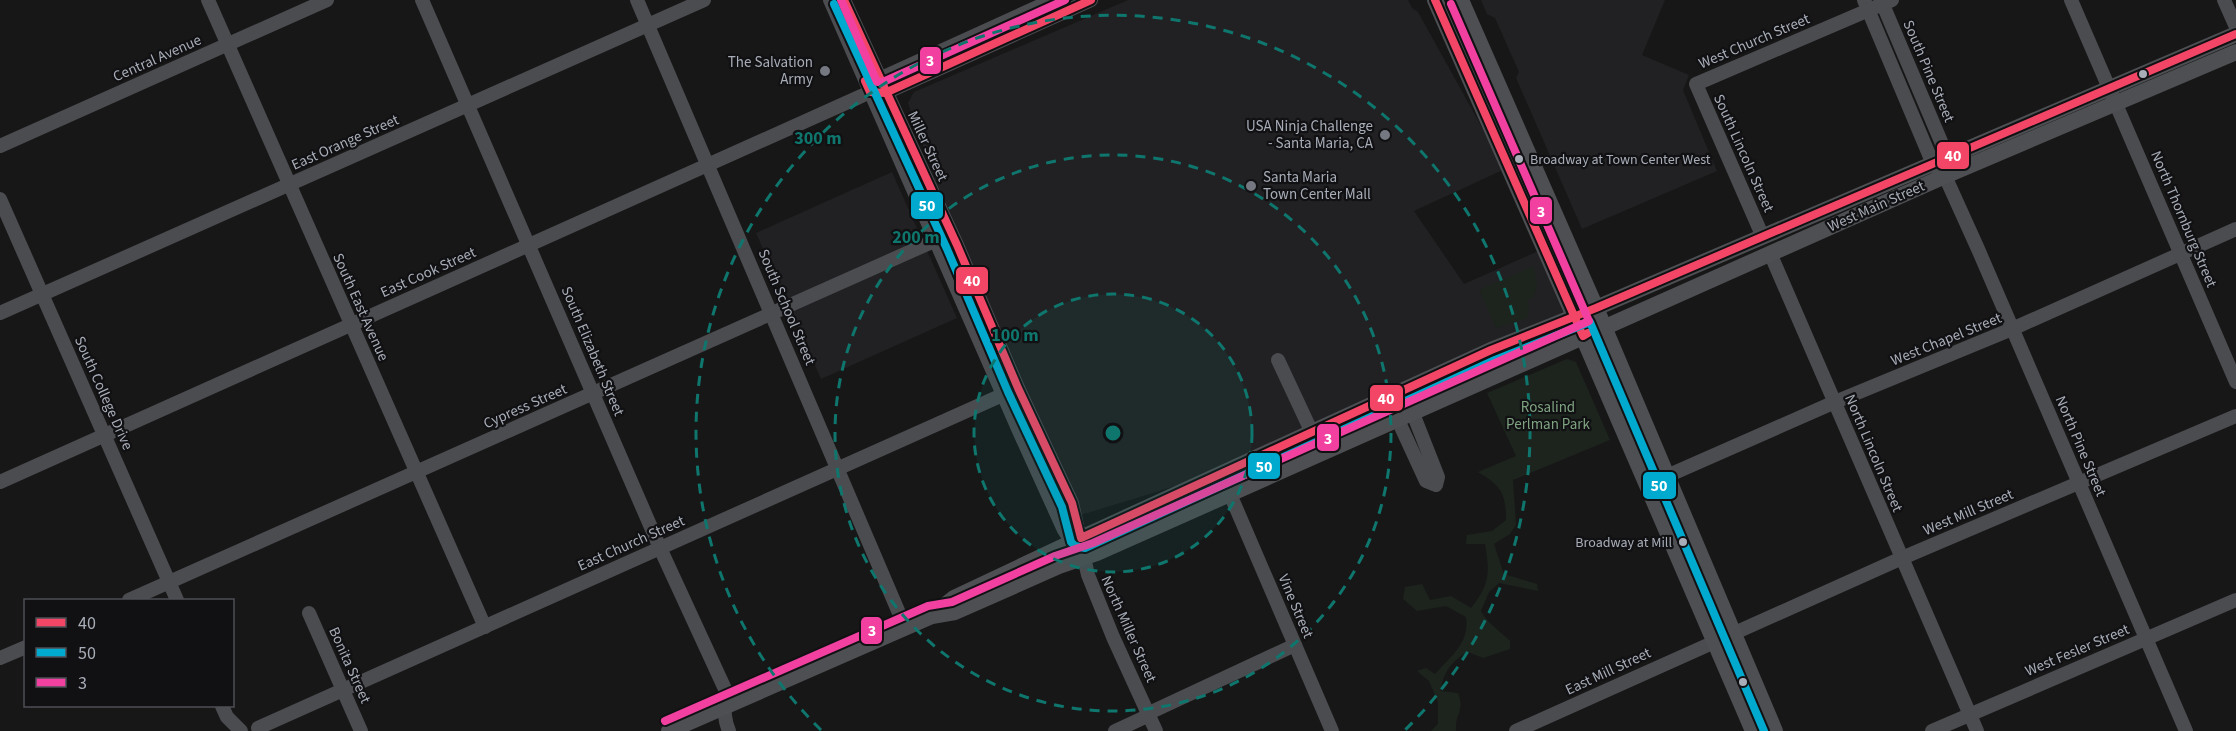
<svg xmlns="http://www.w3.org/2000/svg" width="2236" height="731" font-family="'Source Sans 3',sans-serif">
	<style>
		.built { fill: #212123 }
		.green { fill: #1d241e }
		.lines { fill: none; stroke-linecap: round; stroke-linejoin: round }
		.minor { stroke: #4b4c50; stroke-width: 14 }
		.major { stroke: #4d4f52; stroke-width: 16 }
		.bus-1-casing { stroke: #111113; stroke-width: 12 }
		.bus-2-casing { stroke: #111113; stroke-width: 12 }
		.bus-3-casing { stroke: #111113; stroke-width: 12 }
		.bus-1 { stroke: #f34667; stroke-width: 8 }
		.bus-2 { stroke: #00a9ce; stroke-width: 8 }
		.bus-3 { stroke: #f240a1; stroke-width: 8 }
		.ring { fill: none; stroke: #0f766e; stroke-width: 3; stroke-dasharray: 10 8 }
		.poi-dot { fill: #757880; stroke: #111113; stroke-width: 2 }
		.bus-dot { fill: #a8adb8; stroke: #111113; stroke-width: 2 }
		.labels { text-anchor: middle; stroke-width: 4.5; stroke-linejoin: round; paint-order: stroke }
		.bus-label { font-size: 14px; fill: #a8adb8; stroke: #111113; text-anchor: start }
		.street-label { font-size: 15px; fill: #a8adb8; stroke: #111113 }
		.poi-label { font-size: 15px; fill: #a8adb8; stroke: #111113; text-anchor: end }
		.park-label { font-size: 15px; fill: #7fa381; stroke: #111113 }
		.centre { fill: #0f766e; stroke: #111113; stroke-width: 3 }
		.ring-label { font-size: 18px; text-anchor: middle; font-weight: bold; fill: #0f766e; stroke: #111113; stroke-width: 4.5; stroke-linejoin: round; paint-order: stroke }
		.line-badge { stroke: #111113; stroke-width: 2 }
		.badge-label { font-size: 16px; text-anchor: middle; font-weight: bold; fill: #fff }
	</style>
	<rect width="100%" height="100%" fill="#171717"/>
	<g class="built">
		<path d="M1128 0H1408L1412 8 1418 12 1505 169 1414 211 1464 284 1543 249 1571 313 1218 473 1081 515 948 218 908 103 914 92Z"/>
		<path d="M1481 0H1665L1642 55 1689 75 1683 90 1717 171 1582 229 1516 78 1519 72 1495 18 1487 14Z"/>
		<path d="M892 172 957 318 821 379 756 233Z"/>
	</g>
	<g class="green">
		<path d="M1534 266 1537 286 1534 297 1527 301 1529 308 1528 318 1496 328 1479 290Z"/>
		<path d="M1567 359 1576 362 1610 440 1513 480 1516 525 1510 534 1494 544 1504 574 1537 584 1538 591 1499 583 1489 592 1481 611C1486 622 1501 632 1510 641V649L1483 658 1468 652C1453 659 1442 674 1441 691L1458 693C1465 712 1455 712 1456 731H1431L1438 724V702L1429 681 1417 671 1426 668 1435 674C1451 656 1470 643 1466 617L1446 606 1417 611 1403 599 1405 587 1422 584 1430 600 1451 596 1471 608C1490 584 1490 573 1485 544H1466L1467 535 1492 531 1506 520C1506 493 1501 486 1478 472L1516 456 1487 393Z"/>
	</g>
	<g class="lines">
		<g class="minor">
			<path d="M208 0 485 627"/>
			<path d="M422 0 660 548 725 689C726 706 722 714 729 731"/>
			<path d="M637 0 905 627"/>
			<path d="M830 0 1019 431 1064 530 1077 550"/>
			<path d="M844 0 957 245 1018 388 1072 503 1088 575 1113 637 1156 731"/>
			<path d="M1864 0 1933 164 1945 176 1978 249 2186 731"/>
			<path d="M1881 0 1948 158 1947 165"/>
			<path d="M2071 0 2236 382"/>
			<path d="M2224 0 2236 27"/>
			<path d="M875 85 879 79 1053 0"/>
			<path d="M0 146 327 0"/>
			<path d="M0 199 177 600"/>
			<path d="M1762 235 1696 84 1892 0"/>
			<path d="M1770 253 1977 731"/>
			<path d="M0 313 704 0"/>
			<path d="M1278 360 1321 452"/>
			<path d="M1397 418 1426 481 1436 485 1438 477 1412 411"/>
			<path d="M1667 476 1835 402 2012 329 2236 229"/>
			<path d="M0 482 857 98 870 92 885 93 1091 0"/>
			<path d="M1230 494 1332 731"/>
			<path d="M129 600 934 241"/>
			<path d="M309 613 361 731"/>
			<path d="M0 658 26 647"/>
			<path d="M222 706 227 717 241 731"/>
			<path d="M258 728 1018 388"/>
			<path d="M1115 731 1143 718 1149 713 1295 645"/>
			<path d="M1516 731 1902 558 2236 416"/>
			<path d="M1932 731 2236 600"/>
		</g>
		<g class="major">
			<path d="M1435 0 1574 316 1753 731"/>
			<path d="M1461 0 1596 308 1775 731"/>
			<path d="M933 615 954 598 1081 538 1491 350 1596 308 2236 34"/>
			<path d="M669 731 932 616 955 612 1059 566 1097 553 1945 176 2236 52"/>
		</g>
		<g class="bus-1-casing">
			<g id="bus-1">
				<path d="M844 0 957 245 1018 388 1072 503 1081 538 1491 350 1596 308 2236 34"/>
				<path d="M1435 0 1583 336 1588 333"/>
				<path d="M865 81 870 92 885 93 1091 0"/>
			</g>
		</g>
		<g class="bus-2-casing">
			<path id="bus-2" d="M834 4 947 249 1008 392 1062 507 1071 542 1075 546 1085 548 1495 360 1590 322 1764 731"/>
		</g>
		<g class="bus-3-casing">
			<g id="bus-3">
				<path d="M841 0 877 82H883L1065 0"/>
				<path d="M665 721 928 606 952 602 1055 556 1093 543 1589 321 1451 4"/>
			</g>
		</g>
		<use href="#bus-1" class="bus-1"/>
		<use href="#bus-2" class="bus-2"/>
		<use href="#bus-3" class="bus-3"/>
	</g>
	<circle cx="1113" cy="433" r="139" fill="#0f766e" fill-opacity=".12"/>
	<g class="ring">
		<circle cx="1113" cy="433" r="139"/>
		<circle cx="1113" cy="433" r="278"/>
		<path d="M821 730A417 417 0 1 1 1405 730"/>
	</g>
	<g class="poi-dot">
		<circle cx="825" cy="71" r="6"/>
		<circle cx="1385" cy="135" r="6"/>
		<circle cx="1251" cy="186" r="6"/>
	</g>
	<g class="bus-dot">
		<circle cx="2143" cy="74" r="5"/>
		<circle cx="1519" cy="159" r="5"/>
		<circle cx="1683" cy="542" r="5"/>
		<circle cx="1743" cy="682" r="5"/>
	</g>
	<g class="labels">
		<g class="bus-label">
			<text x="1530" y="164">Broadway at Town Center West</text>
			<text x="1672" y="547" text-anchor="end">Broadway at Mill</text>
		</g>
		<g class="street-label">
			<text transform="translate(1754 41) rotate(-23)" y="5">West Church Street</text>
			<text transform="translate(157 58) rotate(-24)" y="5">Central Avenue</text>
			<text transform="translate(1929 71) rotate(67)" y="5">South Pine Street</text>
			<text transform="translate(345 142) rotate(-24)" y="5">East Orange Street</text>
			<text transform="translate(928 146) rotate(65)" y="5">Miller Street</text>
			<text transform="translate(1744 153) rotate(66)" y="5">South Lincoln Street</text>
			<text transform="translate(1876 206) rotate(-24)" y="5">West Main Street</text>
			<text transform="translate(2184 219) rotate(67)" y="5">North Thornburg Street</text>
			<text transform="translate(428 272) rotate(-24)" y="5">East Cook Street</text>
			<text transform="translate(361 307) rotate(66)" y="5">South East Avenue</text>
			<text transform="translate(787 307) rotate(67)" y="5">South School Street</text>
			<text transform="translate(1946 339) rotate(-22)" y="5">West Chapel Street</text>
			<text transform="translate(593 351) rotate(67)" y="5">South Elizabeth Street</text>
			<text transform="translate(104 393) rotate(66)" y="5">South College Drive</text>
			<text transform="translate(525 406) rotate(-24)" y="5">Cypress Street</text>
			<text transform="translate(2081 446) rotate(67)" y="5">North Pine Street</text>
			<text transform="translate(1874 453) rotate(67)" y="5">North Lincoln Street</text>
			<text transform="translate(1968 512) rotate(-23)" y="5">West Mill Street</text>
			<text transform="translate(631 543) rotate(-24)" y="5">East Church Street</text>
			<text transform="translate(1296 606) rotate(67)" y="5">Vine Street</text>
			<text transform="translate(1129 629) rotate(66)" y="5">North Miller Street</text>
			<text transform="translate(2077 650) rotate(-23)" y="5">West Fesler Street</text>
			<text transform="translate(350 665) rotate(66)" y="5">Bonita Street</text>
			<text transform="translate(1608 671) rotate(-25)" y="5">East Mill Street</text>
		</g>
		<g class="poi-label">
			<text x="813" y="67">The Salvation<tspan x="813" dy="17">Army</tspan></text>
			<text x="1373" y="131">USA Ninja Challenge<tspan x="1373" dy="17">- Santa Maria, CA</tspan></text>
			<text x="1263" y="182" text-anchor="start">Santa Maria<tspan x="1263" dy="17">Town Center Mall</tspan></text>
		</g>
		<g class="park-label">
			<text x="1548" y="412">Rosalind<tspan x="1548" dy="17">Perlman Park</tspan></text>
		</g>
	</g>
	<circle cx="1113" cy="433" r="9" class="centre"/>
	<g class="ring-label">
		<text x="818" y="144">300 m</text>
		<text x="916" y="243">200 m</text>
		<text x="1015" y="341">100 m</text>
	</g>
	<g class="line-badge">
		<rect x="919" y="46" width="23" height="29" rx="6" fill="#f240a1"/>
		<rect x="1936" y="141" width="34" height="29" rx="6" fill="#f34667"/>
		<rect x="910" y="191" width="34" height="29" rx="6" fill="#00a9ce"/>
		<rect x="1529" y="196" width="24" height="29" rx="6" fill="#f240a1"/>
		<rect x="955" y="266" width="34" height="29" rx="6" fill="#f34667"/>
		<rect x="1369" y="384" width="35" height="28" rx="6" fill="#f34667"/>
		<rect x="1316" y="423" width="24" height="29" rx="6" fill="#f240a1"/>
		<rect x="1247" y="452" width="34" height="28" rx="6" fill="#00a9ce"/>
		<rect x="1642" y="471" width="35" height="29" rx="6" fill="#00a9ce"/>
		<rect x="860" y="616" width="23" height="29" rx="6" fill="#f240a1"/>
	</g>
	<g class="badge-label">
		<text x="930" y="66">3</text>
		<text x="1953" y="161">40</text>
		<text x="927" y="211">50</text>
		<text x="1541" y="217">3</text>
		<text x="972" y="286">40</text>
		<text x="1386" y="404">40</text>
		<text x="1328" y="444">3</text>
		<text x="1264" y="472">50</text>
		<text x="1659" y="491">50</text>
		<text x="872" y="636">3</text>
	</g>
	<rect x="24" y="599" width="210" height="108" fill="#111113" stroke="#4d4f55" stroke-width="1.5"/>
	<rect x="36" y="618" width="30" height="9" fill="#f34667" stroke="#4d4f55" stroke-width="1.5"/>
	<text x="78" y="629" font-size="18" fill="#a8adb8">40</text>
	<rect x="36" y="648" width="30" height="9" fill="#00a9ce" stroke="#4d4f55" stroke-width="1.5"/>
	<text x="78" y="659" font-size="18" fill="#a8adb8">50</text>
	<rect x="36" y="678" width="30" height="9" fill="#f240a1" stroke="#4d4f55" stroke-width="1.5"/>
	<text x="78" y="689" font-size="18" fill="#a8adb8">3</text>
</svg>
